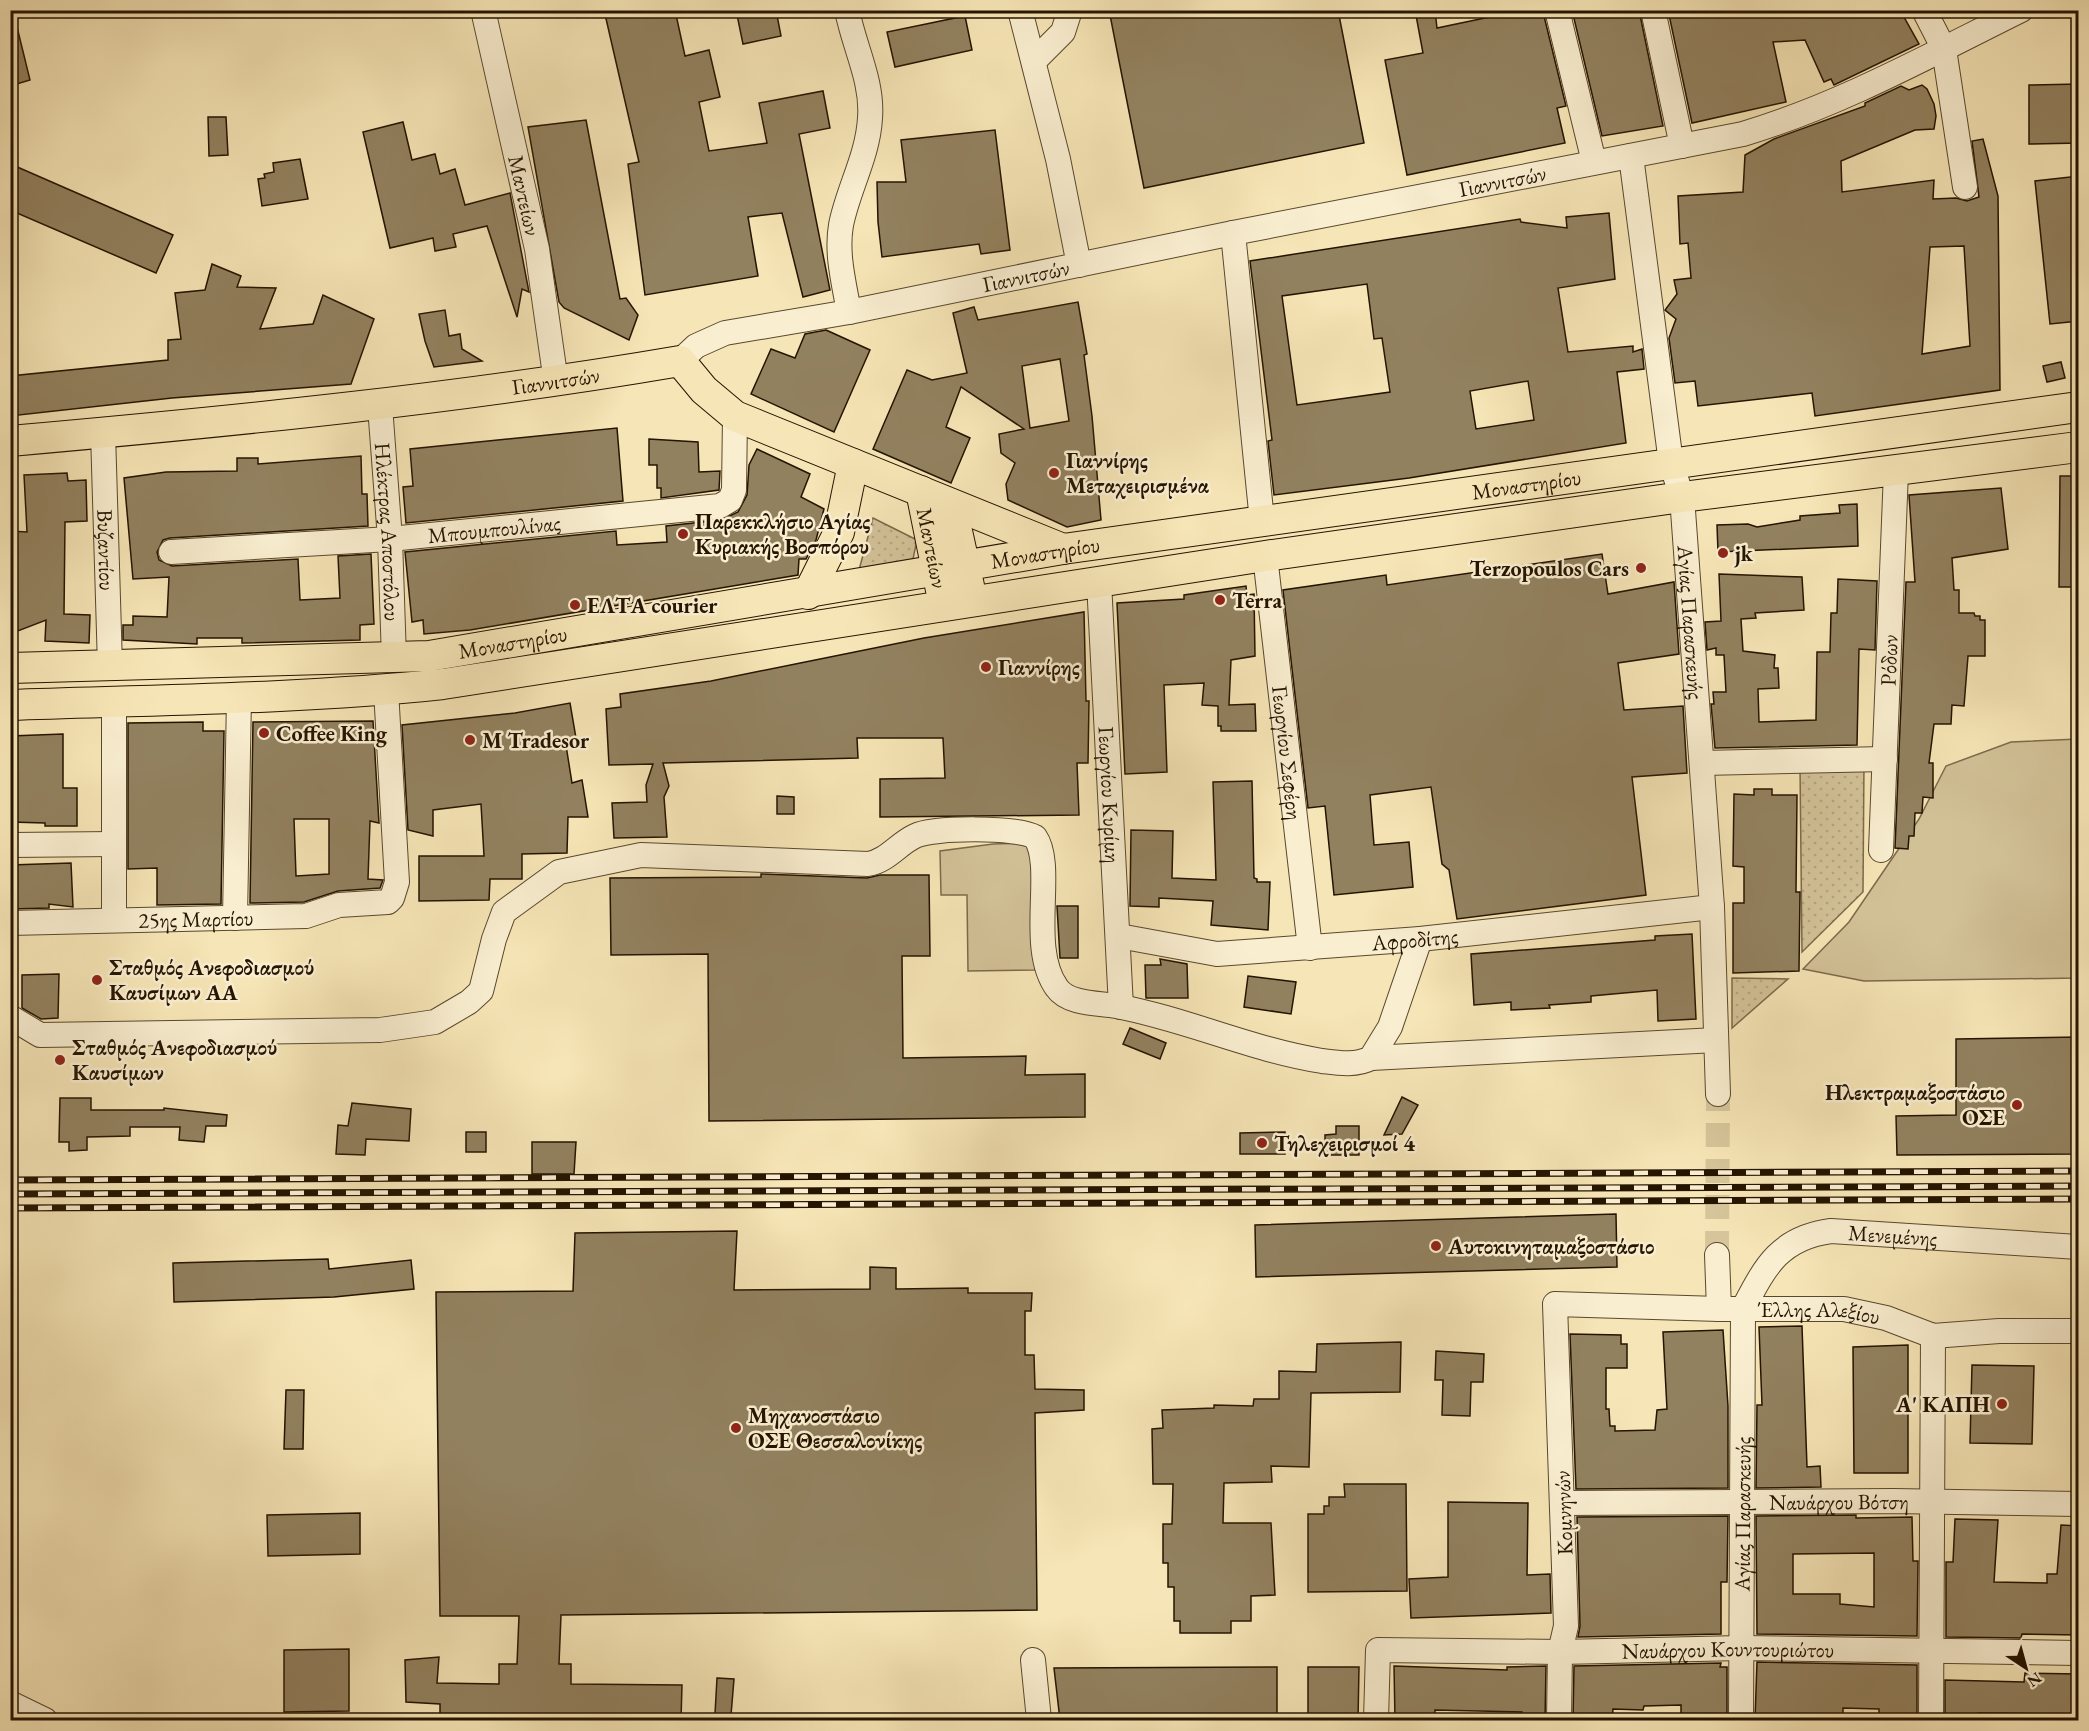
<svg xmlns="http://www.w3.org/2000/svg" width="2089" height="1731" font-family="'EB Garamond',serif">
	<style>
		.green { fill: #d2c197; stroke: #7c6a4c; stroke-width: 1.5 }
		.park { fill: url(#park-dots); stroke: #7c6a4c; stroke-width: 1.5 }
		.building { fill: #92815f; stroke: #251400; stroke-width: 1.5; fill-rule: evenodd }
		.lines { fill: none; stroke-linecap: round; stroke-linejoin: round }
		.minor-tunnel { stroke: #d7c69b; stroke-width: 24; stroke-dasharray: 24 12; stroke-linecap: butt }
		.minor-casing { stroke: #59482e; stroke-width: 26 }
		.major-casing { stroke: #251400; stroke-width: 32 }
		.minor { stroke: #f9eed0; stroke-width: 24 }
		.major { stroke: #f6e5b6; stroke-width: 30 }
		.rail-casing { stroke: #251400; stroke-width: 7 }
		.rail { stroke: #f9eed0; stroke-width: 4.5; stroke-dasharray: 14; stroke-linecap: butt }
		.poi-dot { fill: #8f2418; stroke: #f9eed0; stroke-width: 2 }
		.labels { text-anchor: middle; stroke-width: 5; stroke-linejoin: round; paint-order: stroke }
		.street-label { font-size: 22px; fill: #251400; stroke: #f9eed0 }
		.poi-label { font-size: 22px; font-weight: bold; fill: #251400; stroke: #f9eed0; text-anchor: start }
	</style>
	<defs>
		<pattern id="park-dots" width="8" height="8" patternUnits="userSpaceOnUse" patternTransform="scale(1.5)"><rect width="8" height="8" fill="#d2c197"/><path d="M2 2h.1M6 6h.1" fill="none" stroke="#b4a580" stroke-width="1.8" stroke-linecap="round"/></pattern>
	</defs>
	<rect width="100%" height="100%" fill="#f6e5b6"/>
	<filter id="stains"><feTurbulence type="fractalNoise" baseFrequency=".00333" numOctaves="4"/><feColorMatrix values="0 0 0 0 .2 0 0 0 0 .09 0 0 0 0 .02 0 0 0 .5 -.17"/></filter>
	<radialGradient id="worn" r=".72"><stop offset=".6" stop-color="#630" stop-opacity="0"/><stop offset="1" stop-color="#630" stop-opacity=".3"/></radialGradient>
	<g class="green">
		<path d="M2078 739V978L1864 981 1803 969 1849 922 1919 819 1946 766 2011 742Z"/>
		<path d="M1025 843 1034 850 1035 970 968 971 967 895H941L940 851 993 844Z"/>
	</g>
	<g class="park">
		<path d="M873 518 917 540 913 559 859 570Z"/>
		<path d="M1864 764 1863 892 1802 952 1800 766Z"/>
		<path d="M1732 978 1788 979 1732 1028Z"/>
	</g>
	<g class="building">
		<path d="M604 10H675L685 56 709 50 720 97 699 102 709 151 767 143 759 103 823 91 830 128 799 134 830 290 803 297 782 213 748 217 758 276 645 295 628 164 639 162Z"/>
		<path d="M736 10H776L781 36 743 44Z"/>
		<path d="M1109 10H1338L1364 143 1144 188Z"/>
		<path d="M1415 10H1435L1437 28 1523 10H1537L1538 16H1544L1566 106 1557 108 1565 143 1407 175 1385 60 1423 53Z"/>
		<path d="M1572 10H1639L1663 126 1602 136Z"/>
		<path d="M1668 10H1900L1919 44 1834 85 1831 79 1824 82 1805 40 1773 42 1786 102 1692 123Z"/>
		<path d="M965 16 972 50 895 67 887 32Z"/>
		<path d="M17 27 30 80 10 86V28Z"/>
		<path d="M2079 84V143L2029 144V85Z"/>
		<path d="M1922 85 1927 89 1934 104 1936 116 1934 129 1915 130 1841 161 1842 192 1934 180 1933 199 1956 198 1967 201 1979 197 1972 141 1983 139 1998 196 2000 390 1815 416 1812 393 1698 406 1695 381 1675 383 1669 338 1676 319 1665 310 1677 294 1674 280 1691 278 1688 243 1680 244 1678 196 1743 192 1745 155 1774 139 1865 106V103L1901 86 1909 90ZM1964 246 1970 346 1922 354 1930 247Z"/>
		<path d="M208 117H226L228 155 209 156Z"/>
		<path d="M586 120 620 299 626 298 638 315 629 340 564 308 559 302 528 127Z"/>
		<path d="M403 122 412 160 435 154 440 174 455 169 465 205 510 193 529 292 522 289 517 317 487 226 453 234 456 247 435 251 433 238 390 248 363 132Z"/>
		<path d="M995 130 1010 250 981 254 979 244 882 257 878 222 877 182H906L901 140Z"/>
		<path d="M300 159 308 199 262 206 258 179 265 178 264 174 274 172 273 163Z"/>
		<path d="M15 166 173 235 156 273 10 210V175Z"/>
		<path d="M2079 176V321L2050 324 2035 181Z"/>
		<path d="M1609 213 1615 279 1558 288 1568 352 1633 346V352L1642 349 1644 369 1617 372 1626 443 1409 478 1274 495 1268 441 1272 440 1250 261 1520 219 1521 222 1567 228 1566 217ZM1367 284 1374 339 1382 338 1390 392 1297 405 1282 296ZM1528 381 1534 420 1476 429 1470 391Z"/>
		<path d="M212 264 241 276 237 287 276 288 260 329 313 324 323 295 374 319 351 384 172 398 10 416V376L168 360V340L181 339 175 293 205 290Z"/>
		<path d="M1078 302 1087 354 1084 355 1092 416 1101 520 1067 527 1008 500 1006 484 1015 463 1001 453 999 434 1024 429 961 387 946 427 970 438 951 483 873 449 907 370 932 380 967 373 953 313 974 307 978 320ZM1060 359 1069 421 1030 428 1022 366Z"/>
		<path d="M445 310 449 336 460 334 462 349 482 361 434 367 425 341 419 314Z"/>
		<path d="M826 330 870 350 834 432 751 394 771 349 795 358 805 334Z"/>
		<path d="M2061 362 2065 378 2047 382 2043 366Z"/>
		<path d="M617 428 623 501 406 523 403 487 413 486 410 449Z"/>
		<path d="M649 439 698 442 699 472 720 471 719 490 661 498V488H657V465H649Z"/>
		<path d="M757 449 810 474 801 497 824 509 816 540 806 559H799L798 575 470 630 424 634 423 620 412 622 405 552 616 531 617 545 667 542 666 526 721 520 738 512 747 495 749 465Z"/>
		<path d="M361 456 362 494H367L368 526 170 538 163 540 157 552 159 560 172 566 298 559 300 600 340 598 338 556 371 554 374 624 360 625V640L242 643V638H197V644L123 640V625H133V616L167 617 169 577 133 579 124 478 166 472 237 471V458H258V464Z"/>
		<path d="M67 473 68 481 86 480 87 521 65 522 64 614 90 615 89 643 45 641 46 620 10 634V531L27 532 24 475Z"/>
		<path d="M2060 476H2079V587H2059Z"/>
		<path d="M2001 488 2008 549 1952 558 1954 590H1959V613H1974L1975 616H1980V620H1985V656H1968L1964 706 1952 705 1951 724H1934L1929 763H1933V798L1923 797 1922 813H1915L1914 836H1909L1908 849 1895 848 1906 582H1915L1909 495Z"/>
		<path d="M1857 504 1858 546 1718 552 1717 525 1748 524 1757 527 1800 520V516L1840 513 1839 505Z"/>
		<path d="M1602 554 1608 594 1674 582 1679 654 1618 663 1624 710 1683 706 1687 773 1632 777 1646 895 1457 919 1449 870 1442 864 1431 787 1370 795 1374 845 1409 842 1413 887 1334 895 1325 806 1308 808 1283 590 1386 575 1387 585Z"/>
		<path d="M1719 574 1802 577 1804 610 1755 613 1756 618 1741 619 1743 651 1775 655 1774 668H1778L1779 688 1758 689 1759 722 1816 720 1817 652H1830L1831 613H1837L1838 579 1877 581 1875 650 1859 649 1857 745 1715 748 1711 704H1714L1713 692H1726L1724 655H1716V648L1707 650 1705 622 1721 621Z"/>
		<path d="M1246 586 1247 595 1254 594 1255 656 1231 660 1229 705 1255 704 1256 731H1221V726H1218V706L1202 705 1204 683 1164 685 1167 772 1125 774 1117 603 1184 599V595Z"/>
		<path d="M1084 612 1086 701H1089L1088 763H1077L1079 815 880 817V779L945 778 943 738H857L858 758 663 763 669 786 664 797 667 837 614 838 612 803 647 802 646 785 653 764 609 765 606 709 621 707 620 694 711 681 924 638Z"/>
		<path d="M570 703 576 738 565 739 572 783 582 780 588 817H568L567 853 522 854V879H490L489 900 419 901V856H484L481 804 433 810V836L408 830 402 725 515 713Z"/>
		<path d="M373 721 379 823 370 821 368 879 383 880 380 888 338 891 304 902 250 903 253 722ZM294 819H329V874L296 876Z"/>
		<path d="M203 722V731H224L221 904 157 905V868L128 869V723Z"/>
		<path d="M63 734V788H77V826H45V823L10 822V736Z"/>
		<path d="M1252 781 1254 878 1257 879V882H1270L1268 930 1211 925 1213 901 1159 898V907L1130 906 1131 830 1173 831 1172 878 1216 880 1213 782Z"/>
		<path d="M1754 789H1772V795H1797L1796 892H1800L1799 971 1733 973V903H1744V867L1733 866 1734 794 1754 795Z"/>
		<path d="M777 796 794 797V814H777Z"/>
		<path d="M71 863 73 907 49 904V908L10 909V865Z"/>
		<path d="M761 874 867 878 880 875H929L930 956H902L903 1058 1026 1056 1025 1075 1085 1074V1117L709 1121 708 954 611 955 610 878 761 877Z"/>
		<path d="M1057 906H1078V958H1060Z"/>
		<path d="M1692 934 1696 1019 1658 1021 1657 990 1591 996V1002L1549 1005 1550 1008 1511 1010V1002L1474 1005 1471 954 1655 940V936Z"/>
		<path d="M1160 959 1187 964 1188 998H1146L1145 965H1161Z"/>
		<path d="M59 974 58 1018 41 1019 22 1008V975Z"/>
		<path d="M1248 976 1296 982 1291 1014 1244 1007Z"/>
		<path d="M1130 1028 1166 1043 1160 1059 1123 1044Z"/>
		<path d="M2079 1037V1154L1897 1155 1896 1116 1956 1115V1039Z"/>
		<path d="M1402 1097 1418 1105 1402 1134 1384 1135Z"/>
		<path d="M60 1098H91V1110H164V1108L227 1115 226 1126H206L204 1142 179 1140 180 1127H130V1136L87 1137V1150L69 1151V1142H59Z"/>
		<path d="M352 1103 411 1109 409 1141 366 1139 365 1155 336 1154 338 1125 348 1126Z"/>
		<path d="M1336 1126H1359V1155H1325V1135L1336 1134Z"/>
		<rect x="466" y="1132" width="20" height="20"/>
		<path d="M1285 1132V1154H1240V1133Z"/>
		<path d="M532 1142H576L574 1174H532Z"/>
		<path d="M1616 1214 1617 1267 1256 1277 1255 1225Z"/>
		<path d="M737 1231 734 1290 870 1289V1267L896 1268V1289L968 1288V1293H1032L1031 1311H1025V1355H1034L1035 1389 1084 1390V1410L1035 1413 1037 1610 561 1615 559 1664H571V1684L682 1685 681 1720H440V1704L406 1702 405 1660 439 1657 437 1683 499 1684V1664H517L519 1616H440L436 1292 573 1291 575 1233Z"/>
		<path d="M328 1259 329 1269 411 1260 414 1289 334 1297 174 1302 173 1263Z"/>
		<path d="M1802 1326 1807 1467 1820 1466 1821 1487 1756 1488 1757 1405H1762L1759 1327Z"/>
		<path d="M1723 1330 1728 1406V1488L1576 1489 1570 1334 1621 1335V1344H1627V1368H1606V1409H1609L1610 1426H1615V1431L1655 1430 1657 1410 1667 1409 1663 1332Z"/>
		<path d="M1401 1342 1400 1392 1311 1393 1309 1467 1271 1466 1272 1482 1224 1483 1223 1523H1271L1275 1595 1251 1596V1621H1231V1633H1180V1621H1174V1587H1168V1563H1163V1524H1172L1173 1484H1153L1152 1429 1163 1428 1162 1410 1214 1408V1405L1253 1406 1254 1399H1279V1371L1316 1372 1317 1344Z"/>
		<path d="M1908 1345V1473H1854L1853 1347Z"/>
		<path d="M1436 1351 1484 1354 1483 1382H1471L1470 1416 1442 1415 1443 1380H1435Z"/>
		<path d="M1972 1365 2034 1366 2032 1444 1970 1443Z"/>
		<path d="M286 1390H304L303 1449H284Z"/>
		<path d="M1344 1484H1406L1407 1591 1308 1592V1514H1324V1506H1329V1497H1345Z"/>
		<path d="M1448 1502 1528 1503 1527 1575 1550 1574 1551 1613 1411 1618 1409 1579 1448 1577Z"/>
		<path d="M360 1513V1554L268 1556 267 1515Z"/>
		<path d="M1856 1515V1518L1912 1517 1913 1561H1918L1917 1636 1757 1634 1756 1516ZM1874 1553V1607L1840 1604V1594H1793V1554Z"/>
		<path d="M1728 1516 1727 1582H1721V1634L1578 1637 1580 1626 1577 1517Z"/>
		<path d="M1955 1519 1998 1520 1994 1582 2047 1583V1574H2057L2061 1525 2079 1526V1635L2022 1634 2021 1638 1946 1637V1562H1953Z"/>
		<path d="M349 1649V1711L284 1712V1650Z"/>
		<path d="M1757 1662 1917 1665V1720H1879V1709L1843 1708V1714H1837L1836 1719 1755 1720Z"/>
		<path d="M1721 1663 1720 1667H1727V1720H1681V1705L1644 1706 1643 1710 1613 1709 1612 1720H1573L1574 1666Z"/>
		<path d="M1394 1666 1507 1670V1667L1546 1666 1545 1720H1521L1522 1712 1435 1710V1720H1395Z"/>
		<path d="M1277 1667V1720H1060L1054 1668Z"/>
		<path d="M1308 1667H1359L1358 1720H1308Z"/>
		<path d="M2025 1673 2079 1674V1720H2051V1714L1978 1713 1977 1720H1945V1680L2024 1682Z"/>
		<path d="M717 1678 734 1679 731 1715 715 1714Z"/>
	</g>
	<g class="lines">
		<path class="minor-tunnel" d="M1717 1255 1718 1094"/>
		<g class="minor-casing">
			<g id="minor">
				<path id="s1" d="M483 10 537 249 556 382"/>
				<path d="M847 10C854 47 873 81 870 118 868 156 848 189 841 225 836 254 844 283 849 312"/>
				<path d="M1020 10 1058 159 1079 265"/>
				<path d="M1557 10 1594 162"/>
				<path d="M1653 10 1682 146"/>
				<path d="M1924 10 1944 49 1965 187"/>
				<path d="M1034 61 1063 32 1070 10"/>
				<path id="s2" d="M1631 156 1671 463 1682 497 1712 907 1718 1094"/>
				<path d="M1233 233 1262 521"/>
				<path id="s3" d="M680 361 696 346 725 333 849 312 1233 233 1743 134C1840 105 1930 55 2021 10"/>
				<path id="s4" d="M380 406 390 539 394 659"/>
				<path id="s5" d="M103 433 110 666"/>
				<path id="s6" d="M171 552 390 539 720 506 730 500 734 490 735 416"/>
				<path id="s7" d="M1265 556 1310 948"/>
				<path id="s8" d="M1099 582 1121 1007"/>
				<path d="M114 702V920"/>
				<path d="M1703 763 1885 759"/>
				<path d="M10 845 114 844"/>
				<path id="s9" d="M1881 850 1896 471"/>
				<path d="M235 918 239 697"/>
				<path id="s10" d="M10 923 306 916 339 905 388 902 392 898 397 882 386 690"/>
				<path id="s11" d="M1119 936 1217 954 1420 939 1712 907"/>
				<path d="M10 1017 40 1035 380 1030 435 1022 469 1002 481 991 494 939 504 912 559 872 641 855 868 864C887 861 898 844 915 836 934 827 1018 827 1035 837 1056 867 1027 947 1057 988 1068 1004 1098 1003 1116 1006 1186 1019 1252 1050 1322 1061 1338 1063 1356 1066 1371 1058L1390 1027 1420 939"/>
				<path d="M1371 1058 1716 1040"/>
				<path d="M1717 1255 1719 1309"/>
				<path id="s12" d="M1563 1503 1893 1501 2078 1504"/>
				<path d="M1033 1660 1039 1720"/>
				<path d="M10 1703 45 1720"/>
				<path id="s13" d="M1376 1720 1378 1650 1560 1652 1742 1648 2078 1653"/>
				<path id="s14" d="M1559 1720 1560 1652 1566 1626 1555 1304 1719 1309H1844L1886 1318 1933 1336 1999 1331H2078"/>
				<path id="s15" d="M1741 1720 1743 1309C1765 1267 1779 1238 1831 1231L2078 1247"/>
				<path d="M1931 1720 1933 1336"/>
			</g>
		</g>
		<g class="major-casing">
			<g id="major">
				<path id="s16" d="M10 441C235 421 458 399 680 361L704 390 735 416 1063 549"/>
				<path id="s17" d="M921 491 941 590"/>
				<path d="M951 504 969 586"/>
				<path d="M808 594 839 532 853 464"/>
				<path id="s18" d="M10 668 429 656 1063 549 2078 407"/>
				<path d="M10 705C154 700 299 699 443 684L1265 556 1682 497 2078 447"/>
			</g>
		</g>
		<use href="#minor" class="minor"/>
		<use href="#major" class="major"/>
		<g class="rail-casing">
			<g id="rail">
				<path d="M10 1180 2078 1171"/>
				<path d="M10 1194 2078 1186"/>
				<path d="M10 1208 2078 1199"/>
			</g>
		</g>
		<use href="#rail" class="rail"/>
	</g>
	<g class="poi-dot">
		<circle cx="1054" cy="473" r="6"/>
		<circle cx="683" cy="534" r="6"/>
		<circle cx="1723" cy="553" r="6"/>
		<circle cx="1641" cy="568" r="6"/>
		<circle cx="1220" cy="600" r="6"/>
		<circle cx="575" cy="605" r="6"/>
		<circle cx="986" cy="667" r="6"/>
		<circle cx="264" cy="733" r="6"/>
		<circle cx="470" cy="740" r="6"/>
		<circle cx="97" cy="980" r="6"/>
		<circle cx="60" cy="1060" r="6"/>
		<circle cx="2017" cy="1105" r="6"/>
		<circle cx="1262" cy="1143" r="6"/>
		<circle cx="1436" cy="1246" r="6"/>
		<circle cx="2002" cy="1404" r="6"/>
		<circle cx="736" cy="1428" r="6"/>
	</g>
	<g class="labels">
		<g class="street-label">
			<text dy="8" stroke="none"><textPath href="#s3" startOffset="846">Γιαννιτσών</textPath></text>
			<text dy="8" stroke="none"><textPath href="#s1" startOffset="190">Μαντείων</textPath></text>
			<text dy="8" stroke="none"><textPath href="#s3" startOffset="360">Γιαννιτσών</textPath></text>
			<text dy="8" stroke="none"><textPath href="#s16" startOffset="549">Γιαννιτσών</textPath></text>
			<text dy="8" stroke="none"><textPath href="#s18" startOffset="1530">Μοναστηρίου</textPath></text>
			<text dy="8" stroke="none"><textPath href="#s6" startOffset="324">Μπουμπουλίνας</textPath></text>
			<text dy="8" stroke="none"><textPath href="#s4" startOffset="126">Ηλέκτρας Αποστόλου</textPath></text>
			<text dy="8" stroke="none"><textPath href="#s17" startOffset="58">Μαντείων</textPath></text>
			<text dy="8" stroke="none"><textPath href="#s5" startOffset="117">Βυζαντίου</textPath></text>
			<text dy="8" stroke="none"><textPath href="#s18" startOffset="1044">Μοναστηρίου</textPath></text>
			<text dy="8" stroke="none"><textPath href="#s2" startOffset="471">Αγίας Παρασκευής</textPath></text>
			<text dy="8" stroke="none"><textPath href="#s18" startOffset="504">Μοναστηρίου</textPath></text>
			<text dy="8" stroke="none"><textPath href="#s9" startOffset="190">Ρόδων</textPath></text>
			<text dy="8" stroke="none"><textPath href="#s7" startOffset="198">Γεωργίου Σεφέρη</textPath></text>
			<text dy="8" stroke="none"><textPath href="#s8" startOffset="213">Γεωργίου Κυρίμη</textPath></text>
			<text dy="8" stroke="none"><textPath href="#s10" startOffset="186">25ης Μαρτίου</textPath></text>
			<text dy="8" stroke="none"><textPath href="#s11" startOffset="298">Αφροδίτης</textPath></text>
			<text dy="8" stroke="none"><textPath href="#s15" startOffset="597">Μενεμένης</textPath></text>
			<text dy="8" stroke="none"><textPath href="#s14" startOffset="681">Έλλης Αλεξίου</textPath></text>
			<text dy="8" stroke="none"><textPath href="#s12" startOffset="276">Ναυάρχου Βότση</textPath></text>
			<text transform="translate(1563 1513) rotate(-92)" y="8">Κομνηνών</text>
			<text dy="8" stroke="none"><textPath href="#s15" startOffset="206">Αγίας Παρασκευής</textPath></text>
			<text dy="8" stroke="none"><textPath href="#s13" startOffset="420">Ναυάρχου Κουντουριώτου</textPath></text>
		</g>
		<g class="poi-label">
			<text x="1066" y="468">Γιαννίρης<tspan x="1066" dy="25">Μεταχειρισμένα</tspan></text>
			<text x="695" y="529">Παρεκκλήσιο Αγίας<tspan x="695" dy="25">Κυριακής Βοσπόρου</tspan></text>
			<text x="1735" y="561">jk</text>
			<text x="1629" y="576" text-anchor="end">Terzopoulos Cars</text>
			<text x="1232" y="608">Terra</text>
			<text x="587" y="613">ΕΛΤΑ courier</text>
			<text x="998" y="675">Γιαννίρης</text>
			<text x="276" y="741">Coffee King</text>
			<text x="482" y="748">M Tradesor</text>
			<text x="109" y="975">Σταθμός Ανεφοδιασμού<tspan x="109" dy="25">Καυσίμων ΑΑ</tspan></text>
			<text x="72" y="1055">Σταθμός Ανεφοδιασμού<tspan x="72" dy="25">Καυσίμων</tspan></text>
			<text x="2005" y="1100" text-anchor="end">Ηλεκτραμαξοστάσιο<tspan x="2005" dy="25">ΟΣΕ</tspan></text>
			<text x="1274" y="1151">Τηλεχειρισμοί 4</text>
			<text x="1448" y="1254">Αυτοκινηταμαξοστάσιο</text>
			<text x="1990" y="1412" text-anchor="end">Α' ΚΑΠΗ</text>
			<text x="748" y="1423">Μηχανοστάσιο<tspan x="748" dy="25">ΟΣΕ Θεσσαλονίκης</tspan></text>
		</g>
	</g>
	<rect width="2089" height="1731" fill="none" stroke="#f6e5b6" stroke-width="36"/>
	<rect x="12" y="12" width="2065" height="1707" fill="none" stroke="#251400" stroke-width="3"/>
	<rect x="18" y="18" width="2053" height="1695" fill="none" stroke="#251400" stroke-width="1.5"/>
	<g transform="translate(2026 1668) rotate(144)" stroke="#f9eed0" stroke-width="4.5" paint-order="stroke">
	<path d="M0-4.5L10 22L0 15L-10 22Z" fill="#251400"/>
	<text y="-9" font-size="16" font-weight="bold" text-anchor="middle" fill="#251400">N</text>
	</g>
	<rect width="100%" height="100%" filter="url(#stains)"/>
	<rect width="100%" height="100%" fill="url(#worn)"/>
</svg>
